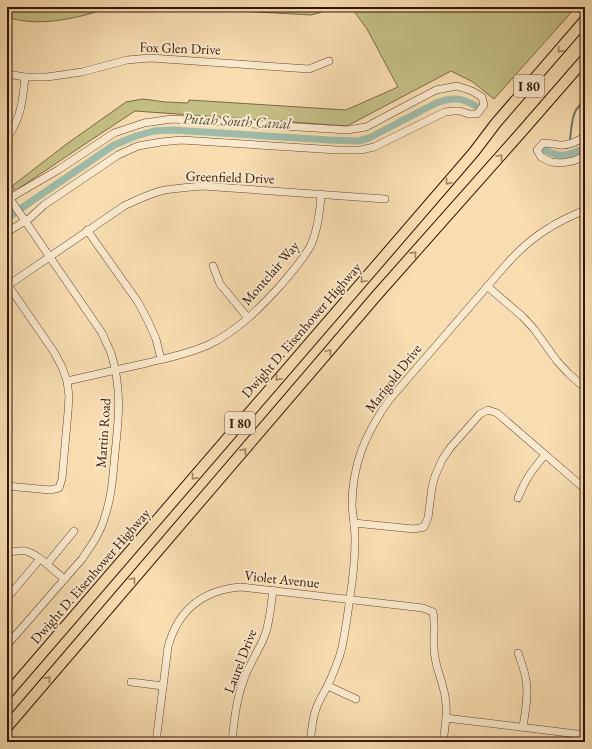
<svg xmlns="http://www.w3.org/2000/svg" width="592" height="749" font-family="'EB Garamond',serif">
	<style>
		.green { fill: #c4bf86; stroke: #7b6a44 }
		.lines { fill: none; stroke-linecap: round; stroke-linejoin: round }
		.stream { stroke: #727966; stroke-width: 2 }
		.canal { stroke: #9dbca9; stroke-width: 7 }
		.minor-casing { stroke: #63462d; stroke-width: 8 }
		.highway-casing { stroke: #321401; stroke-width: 12 }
		.minor { stroke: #fae9cc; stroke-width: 7 }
		.highway { stroke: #f7ddb0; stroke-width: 10 }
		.oneway { stroke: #9e8361 }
		.labels { text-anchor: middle; stroke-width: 4; stroke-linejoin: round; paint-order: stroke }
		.shield { fill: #fae9cc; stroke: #6e543e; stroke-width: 1 }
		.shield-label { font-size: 13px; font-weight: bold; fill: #321401 }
		.street-label { font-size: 14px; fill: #321401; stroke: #fae9cc }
		.water-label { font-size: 15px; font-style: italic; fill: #574f3c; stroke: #fae9cc }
	</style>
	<rect width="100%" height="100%" fill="#f7ddb0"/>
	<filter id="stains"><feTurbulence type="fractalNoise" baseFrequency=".005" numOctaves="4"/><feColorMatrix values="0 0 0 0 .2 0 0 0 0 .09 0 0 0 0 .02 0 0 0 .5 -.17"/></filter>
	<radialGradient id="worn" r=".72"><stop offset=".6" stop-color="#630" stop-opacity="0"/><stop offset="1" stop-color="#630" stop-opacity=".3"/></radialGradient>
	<g class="green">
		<path d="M7 7H111C80 18 39 28 7 17Z"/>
		<path d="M213 7H331L319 13 311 15 239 11Z"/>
		<path d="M351 7H576L494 99 473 82 451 71 347 126 135 111 82 146 15 191 12 186 68 143 126 102 143 99 165 102 188 103 189 100 346 110 398 87 367 29Z"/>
	</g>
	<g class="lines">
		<path class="stream" d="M570 139C572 126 571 108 585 102"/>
		<g class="canal">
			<path d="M542 148C559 159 567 156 585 148"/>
			<path d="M7 218 114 145 136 136 154 131 172 130 329 140 358 141 369 138 436 103C454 96 463 98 479 108"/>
		</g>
		<g class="minor-casing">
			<g id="minor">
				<path d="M7 74 25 77H47L82 72 127 60 150 58 309 69 329 61"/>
				<path d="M585 137C577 141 569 146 560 145 554 144 549 143 543 143L537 150 541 157 551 162 561 163 573 161 585 156"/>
				<path d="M7 138C21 119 23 99 25 77"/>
				<path d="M7 201 15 195 58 170 114 133 144 123 172 119 347 130 366 127 396 111 436 90 457 86 472 91 482 97 484 105 477 114H469L460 111H453L445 112 374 147 361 150H337L181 140 161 142 138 146 118 155 44 205 30 218 7 232"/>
				<path d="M87 230 138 302 148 321 156 339 161 359"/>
				<path d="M213 266 220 284 248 318"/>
				<path d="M7 286 124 206C137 200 150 193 165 190 177 188 190 187 202 186L385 199"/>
				<path d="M487 286 523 317 534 329 557 361 569 374 585 388"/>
				<path d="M67 381C93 375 120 369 147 363 167 358 188 354 208 345 236 332 259 309 280 286 291 273 303 260 311 245 318 229 320 212 321 195"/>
				<path d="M7 486 50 490 59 488 62 479 68 412 69 396 67 381 62 367 54 352 8 285"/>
				<path d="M518 498C525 480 532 470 545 455"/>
				<path d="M354 523 414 529 424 527 428 518 432 487 435 476 442 460 450 448 480 414 488 410 497 413 585 489"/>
				<path d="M7 552C13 552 20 550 26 551 40 555 53 571 65 579"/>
				<path d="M47 564 74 531"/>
				<path d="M7 598 40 559"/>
				<path d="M7 645 82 559C91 546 101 532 105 516 112 496 113 474 115 453 119 417 122 389 111 353 108 346 105 340 102 333L8 196"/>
				<path d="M518 653C521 662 525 671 526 680 529 695 525 712 523 727"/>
				<path d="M131 682 163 686"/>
				<path d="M328 686 356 699"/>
				<path d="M446 718 585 735"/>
				<path d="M156 742 168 647C178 610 203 590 241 587L423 608 433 612C436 627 432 642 435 657 437 671 443 683 445 696 448 712 445 727 443 742"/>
				<path d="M232 742C234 722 236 701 243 682 248 665 259 651 265 635 270 621 271 605 273 590"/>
				<path d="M310 742C312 731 312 719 316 709 319 700 324 693 328 685 334 671 341 657 343 642 346 627 348 612 350 597 353 578 355 559 355 539 355 528 353 517 352 506 352 464 366 432 390 399L504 267C517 252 532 238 549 228 560 221 573 215 585 210"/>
			</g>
		</g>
		<g class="highway-casing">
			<g id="highway">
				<path d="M7 694 474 152 496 123 585 20"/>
				<path d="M7 727 377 295 525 128 585 59"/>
			</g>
		</g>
		<use href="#minor" class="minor"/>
		<use href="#highway" class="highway"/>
	</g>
	<defs><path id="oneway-chevron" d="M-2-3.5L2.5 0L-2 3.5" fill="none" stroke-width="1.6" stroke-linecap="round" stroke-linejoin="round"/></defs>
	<g class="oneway">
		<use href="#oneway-chevron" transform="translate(560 50) rotate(131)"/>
		<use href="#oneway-chevron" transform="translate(500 157) rotate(-49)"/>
		<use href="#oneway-chevron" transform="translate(448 182) rotate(131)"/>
		<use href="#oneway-chevron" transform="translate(414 254) rotate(-48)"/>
		<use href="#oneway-chevron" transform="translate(363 280) rotate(131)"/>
		<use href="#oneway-chevron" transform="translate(329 352) rotate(-50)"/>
		<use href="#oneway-chevron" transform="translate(278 378) rotate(131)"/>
		<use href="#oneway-chevron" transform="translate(244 451) rotate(-49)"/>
		<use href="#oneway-chevron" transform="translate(194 477) rotate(131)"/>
		<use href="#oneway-chevron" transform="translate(133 580) rotate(-49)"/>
		<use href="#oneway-chevron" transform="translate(48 679) rotate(-49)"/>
	</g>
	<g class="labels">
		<g class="shield">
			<rect x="514" y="75" width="30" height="22" rx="3"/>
			<rect x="225" y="412" width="30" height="22" rx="3"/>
		</g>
		<g class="shield-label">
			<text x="529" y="91">I 80</text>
			<text x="240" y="428">I 80</text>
		</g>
		<g class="street-label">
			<text transform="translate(180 48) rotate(2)" y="5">Fox Glen Drive</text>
			<text transform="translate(230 177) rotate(2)" y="5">Greenfield Drive</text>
			<text transform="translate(270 273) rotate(-49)" y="5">Montclair Way</text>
			<text transform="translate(301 330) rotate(-49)" y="5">Dwight D. Eisenhower Highway</text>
			<text transform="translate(393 378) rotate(-52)" y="5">Marigold Drive</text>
			<text transform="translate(103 433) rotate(-86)" y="5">Martin Road</text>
			<text transform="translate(90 576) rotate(-49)" y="5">Dwight D. Eisenhower Highway</text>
			<text transform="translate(282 579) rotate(6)" y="5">Violet Avenue</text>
			<text transform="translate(240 661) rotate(-69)" y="5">Laurel Drive</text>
		</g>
		<g class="water-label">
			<text transform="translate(237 121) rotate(3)" y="5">Putah South Canal</text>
		</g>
	</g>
	<rect width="592" height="749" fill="none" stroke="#f7ddb0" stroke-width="24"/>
	<rect x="8" y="8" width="576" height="733" fill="none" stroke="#321401" stroke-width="2"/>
	<rect x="12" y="12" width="568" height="725" fill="none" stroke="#321401"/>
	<rect width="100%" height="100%" filter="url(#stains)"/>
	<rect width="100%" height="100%" fill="url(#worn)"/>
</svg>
